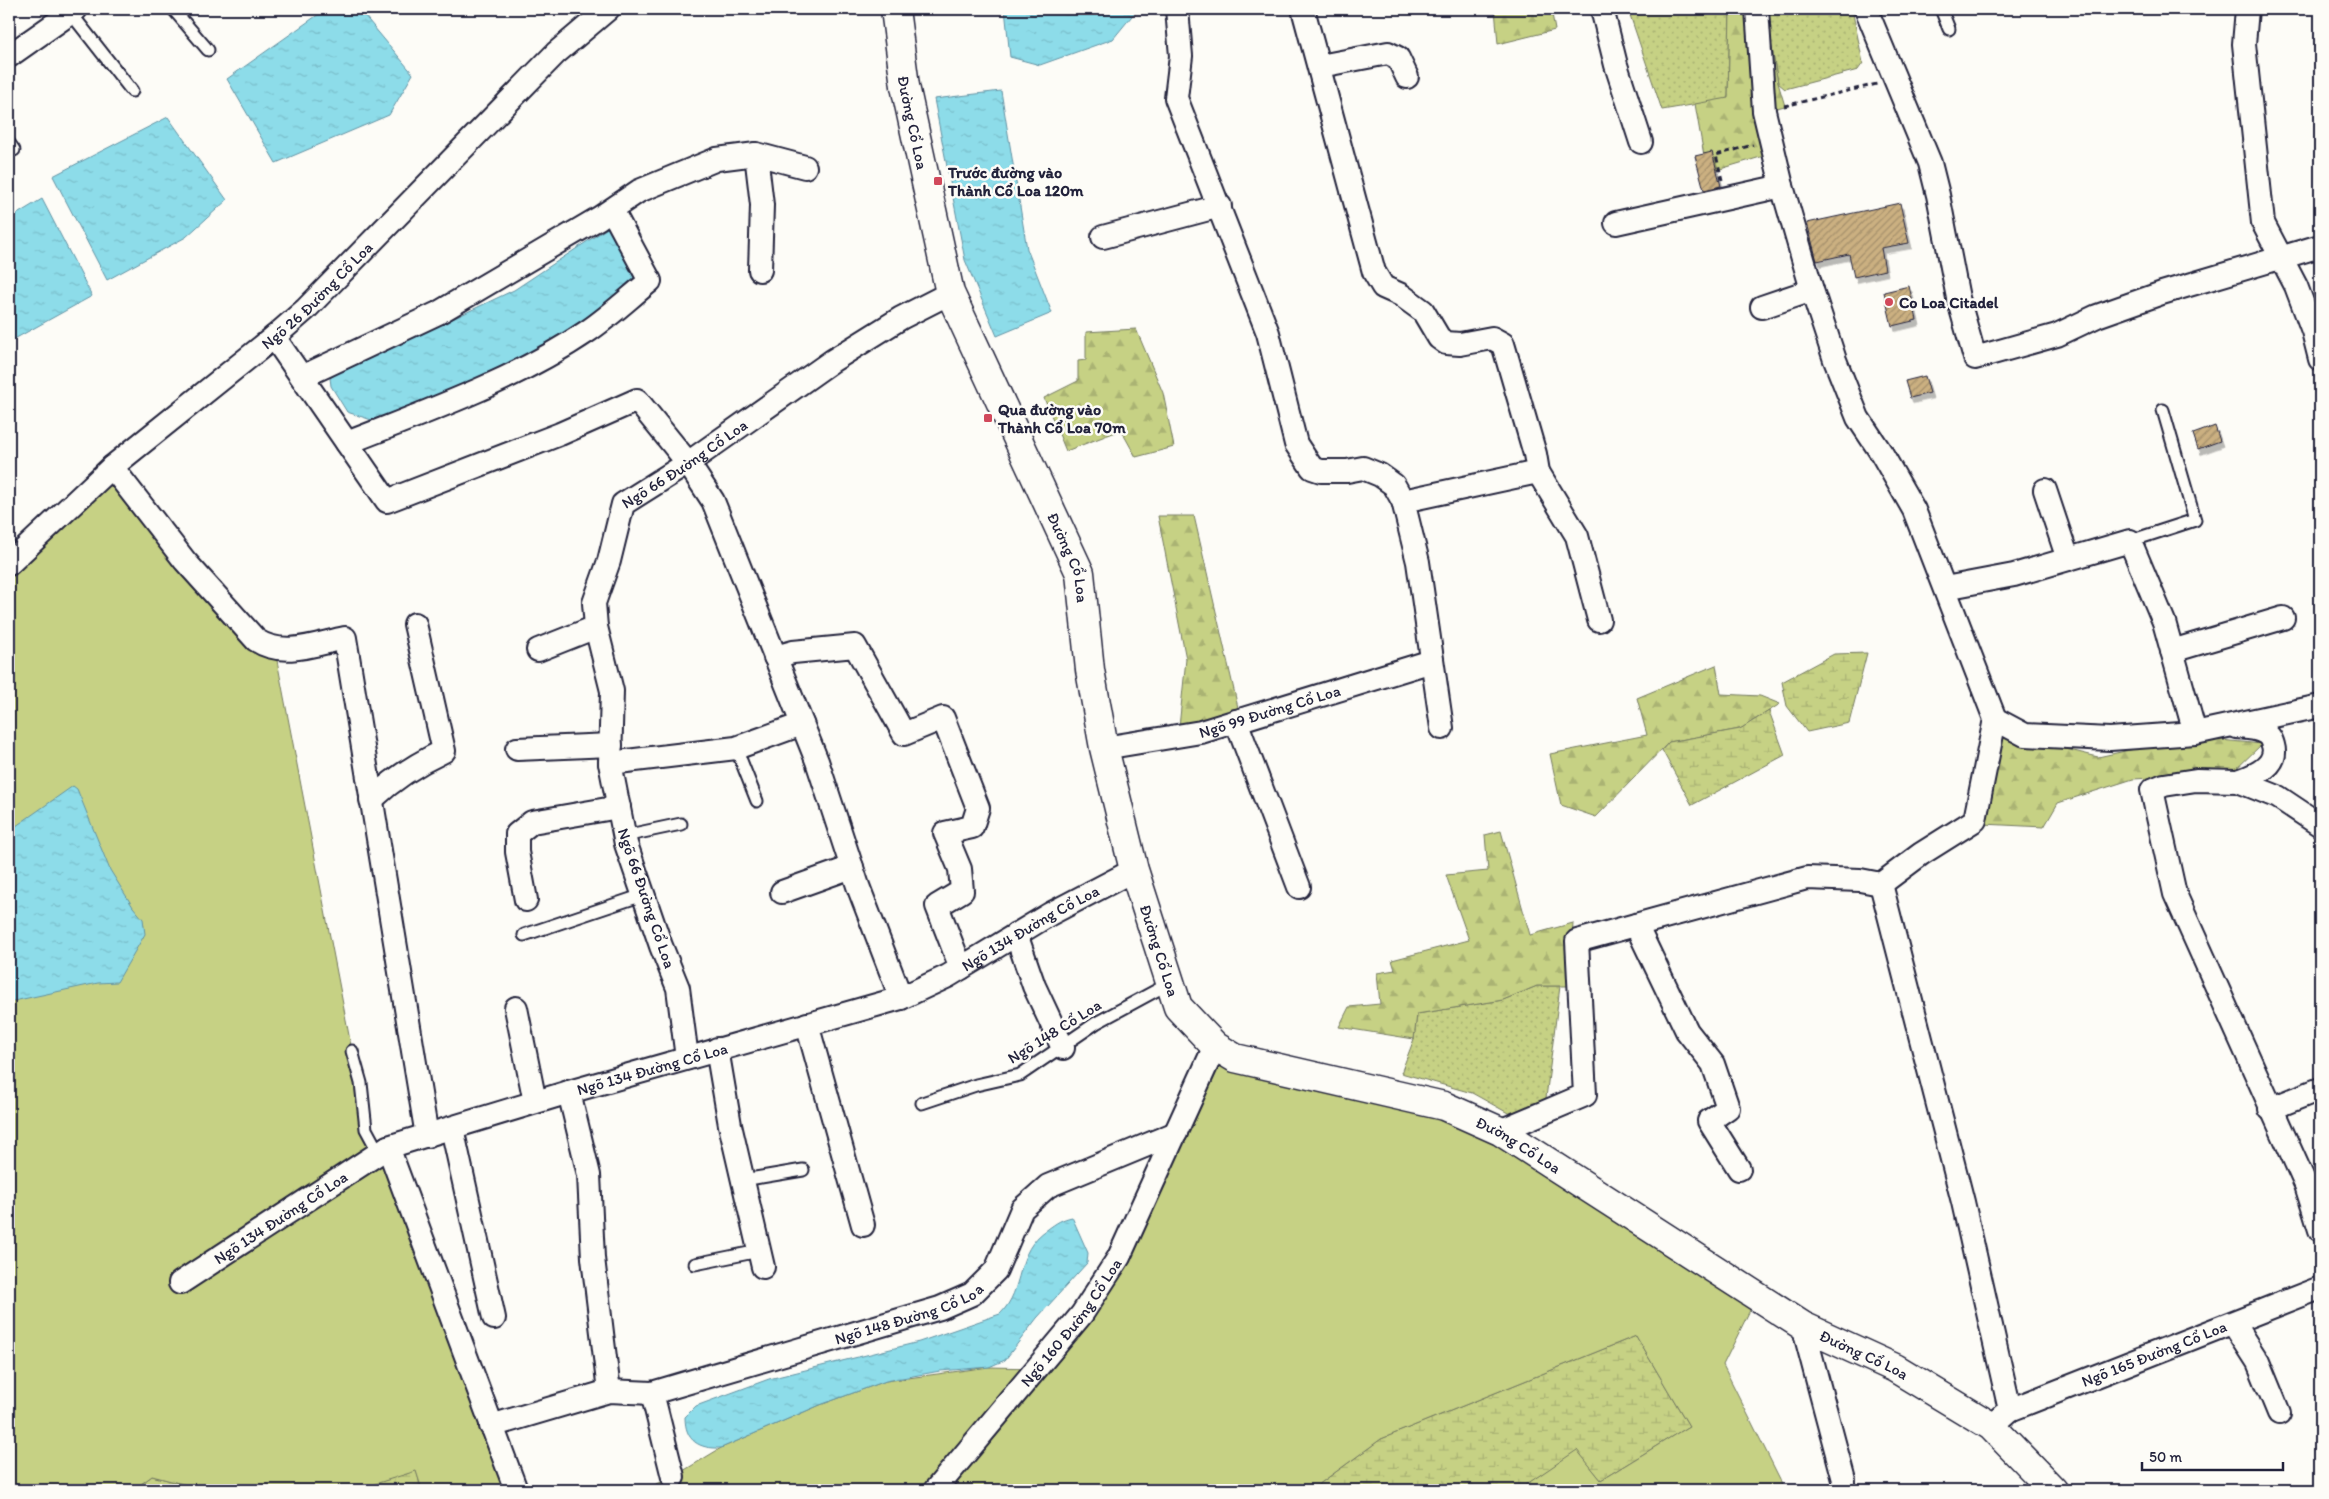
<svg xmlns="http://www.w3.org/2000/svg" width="2329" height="1499" font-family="Itim,sans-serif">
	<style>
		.grass { fill: url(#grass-dots); stroke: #747a60 }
		.forest { fill: url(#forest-firs); stroke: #747a60 }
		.wetland { fill: url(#wetland-marsh); stroke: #747a60 }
		.garden { fill: #c6d184; stroke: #747a60 }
		.water { fill: url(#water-ripples); stroke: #6292a3 }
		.building { fill: url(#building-hatch); stroke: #22223b; filter: url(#shadow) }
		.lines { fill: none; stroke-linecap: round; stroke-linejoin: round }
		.service-casing { stroke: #22223b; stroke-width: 15 }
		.minor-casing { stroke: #22223b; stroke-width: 26 }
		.tertiary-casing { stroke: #22223b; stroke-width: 31 }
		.path { stroke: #22223b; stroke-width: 3; stroke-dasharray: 5 4; stroke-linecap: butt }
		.service { stroke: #fdfcf7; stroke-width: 11 }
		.minor { stroke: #fdfcf7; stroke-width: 22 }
		.tertiary { stroke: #fdfcf7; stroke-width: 28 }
		.poi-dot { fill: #d1495b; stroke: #fdfcf7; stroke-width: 2 }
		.labels { text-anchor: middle; stroke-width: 5; stroke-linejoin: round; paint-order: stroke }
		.street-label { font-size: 16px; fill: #22223b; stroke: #fdfcf7 }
		.poi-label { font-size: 16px; font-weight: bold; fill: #22223b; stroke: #fdfcf7; text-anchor: start }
	</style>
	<defs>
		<pattern id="grass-dots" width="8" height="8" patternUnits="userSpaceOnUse" patternTransform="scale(1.25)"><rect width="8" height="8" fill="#c6d184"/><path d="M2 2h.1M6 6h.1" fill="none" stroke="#aab373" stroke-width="1.8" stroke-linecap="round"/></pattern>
		<pattern id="forest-firs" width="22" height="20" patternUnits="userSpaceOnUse" patternTransform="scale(1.25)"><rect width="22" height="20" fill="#c6d184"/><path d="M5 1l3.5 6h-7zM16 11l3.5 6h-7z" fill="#aab373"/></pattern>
		<pattern id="wetland-marsh" width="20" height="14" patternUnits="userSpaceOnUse" patternTransform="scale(1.25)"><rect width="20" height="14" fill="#c6d184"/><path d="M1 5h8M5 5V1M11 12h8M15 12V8" fill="none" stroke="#aab373"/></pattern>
		<pattern id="water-ripples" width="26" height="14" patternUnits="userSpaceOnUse" patternTransform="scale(1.25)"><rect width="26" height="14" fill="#8ddce9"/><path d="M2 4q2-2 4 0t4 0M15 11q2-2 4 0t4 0" fill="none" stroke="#79bcc9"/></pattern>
		<pattern id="building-hatch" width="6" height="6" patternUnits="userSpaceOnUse" patternTransform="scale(1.25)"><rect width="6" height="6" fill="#cbb081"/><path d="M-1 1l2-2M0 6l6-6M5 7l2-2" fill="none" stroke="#a48f6b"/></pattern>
		<filter id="shadow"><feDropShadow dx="3" dy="5.5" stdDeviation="0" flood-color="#0004"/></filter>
	</defs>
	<rect width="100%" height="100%" fill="#fdfcf7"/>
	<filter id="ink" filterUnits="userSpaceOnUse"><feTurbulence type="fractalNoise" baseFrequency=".02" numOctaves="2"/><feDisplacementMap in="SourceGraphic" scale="10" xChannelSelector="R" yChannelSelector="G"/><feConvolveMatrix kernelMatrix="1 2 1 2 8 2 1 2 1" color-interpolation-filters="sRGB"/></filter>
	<g filter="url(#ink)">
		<g class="grass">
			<path d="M1628 9H1730L1728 99 1662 110Z"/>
			<path d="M1765 9H1852L1863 63 1858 70 1785 89 1778 83Z"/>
			<path d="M1537 986H1560L1546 1098 1517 1118 1472 1093 1401 1073 1414 1039 1417 1014 1503 1000Z"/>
		</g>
		<g class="forest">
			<path d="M1495 9H1551L1555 30 1498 44Z"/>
			<path d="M1730 9H1765L1778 83 1785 106 1764 111 1774 153 1707 173 1695 104 1728 98Z"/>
			<path d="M1136 329 1163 393 1174 447 1136 457 1121 430 1066 451 1044 398 1078 381V361L1086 360V332Z"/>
			<path d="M1158 516H1194L1239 712 1179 727 1186 659Z"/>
			<path d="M1716 665 1721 694 1760 696 1780 704 1740 729 1669 742 1596 817 1561 805 1550 754 1647 735 1637 698Z"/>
			<path d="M2001 733 2098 757 2189 737 2262 744 2231 774 2133 779 2058 803 2044 827 1983 824Z"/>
			<path d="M1501 831 1530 935 1573 923 1570 986H1537L1503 1000 1417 1014 1414 1039 1339 1027 1349 1007 1380 1004 1377 973 1395 970 1392 960 1469 940 1446 875 1488 871 1485 835Z"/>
		</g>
		<g class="wetland">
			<path d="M1867 653 1849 723 1807 732 1787 706 1782 682 1834 654Z"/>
			<path d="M1769 711 1785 755 1692 805 1662 750 1669 742 1740 729Z"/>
			<path d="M1636 1336 1689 1426 1601 1480 1577 1451 1518 1490H1311L1381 1439Z"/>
			<path d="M416 1470 422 1490H356Z"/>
			<path d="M152 1476 206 1490H133Z"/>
		</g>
		<g class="garden">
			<path d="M112 467 275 650 352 1051 379 1153 514 1490H422L416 1471 356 1490H206L152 1476 133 1490H9V560Z"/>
			<path d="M1215 1046 1444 1106 1757 1296 1723 1365 1780 1479 1783 1490H1518L1577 1450 1601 1480 1689 1426 1636 1336 1381 1439 1311 1490H643L673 1477 721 1448 820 1405 886 1381 989 1367 1037 1368 1119 1257Z"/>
		</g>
		<g class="water">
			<path d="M326 9H359L413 74 389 115 276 163 227 79Z"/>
			<path d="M1005 9H1136V11L1113 39 1040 65 1010 57Z"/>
			<path d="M1001 91 1027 249 1052 313 997 336 965 260 934 99Z"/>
			<path d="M168 117 227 200 186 237 107 280 53 176Z"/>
			<path d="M42 199 92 296 9 342V219Z"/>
			<path d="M615 223 643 278 573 333 520 365 378 422 347 412 331 386 330 378 336 374 514 290Z"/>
			<path d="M73 786 77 789 110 870 133 907 143 919 145 934 117 982 98 983 9 1002V831Z"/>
			<path d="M1072 1217 1088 1253 1087 1263 1037 1318 1005 1360 989 1367 940 1371 886 1381 820 1405 721 1448C699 1449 685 1441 685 1417L696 1406 769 1379 919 1342 1000 1314C1026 1289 1013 1252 1048 1229 1056 1223 1062 1219 1072 1217Z"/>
		</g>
		<g class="building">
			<path d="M1712 152 1721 186 1704 190 1695 156Z"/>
			<path d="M1900 203 1909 243 1881 248 1885 270 1854 277 1849 254 1817 261 1807 223Z"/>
			<path d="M1909 286 1917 320 1892 326 1884 292Z"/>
			<path d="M1925 376 1930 393 1910 398 1905 381Z"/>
			<path d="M2215 426 2220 441 2198 449 2193 434Z"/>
		</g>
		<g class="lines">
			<g class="service-casing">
				<g id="service">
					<path d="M173 9 208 50"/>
					<path d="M1941 9 1949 29"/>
					<path d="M70 12 132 91"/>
					<path d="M9 143 14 150"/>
					<path d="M2130 541 2195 520 2163 410"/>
					<path d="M736 748 757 801"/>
					<path d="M624 836 681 824"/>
					<path d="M524 935 643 895"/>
					<path d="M352 1051 361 1083 366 1129 379 1153"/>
					<path d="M922 1103 976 1085 1020 1075 1096 1023 1170 983"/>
					<path d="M743 1180 803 1170"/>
					<path d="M695 1264 759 1251"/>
				</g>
			</g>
			<g class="minor-casing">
				<g id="minor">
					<path d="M1177 9 1181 56 1176 98 1268 333 1296 444 1312 468 1321 471H1347L1363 468 1380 475 1394 485 1403 501 1418 562 1442 728"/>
					<path d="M1303 9 1374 272 1383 287 1401 295 1423 311 1439 338 1446 343 1460 344 1492 338 1503 344 1535 454 1538 472 1577 536 1599 620"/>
					<path d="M1602 9 1616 65 1641 142"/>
					<path d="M1866 9 1930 163 1938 195 1958 298 1975 358 2057 335 2097 316 2162 293 2320 246"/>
					<path d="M2247 9 2244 44 2263 223 2296 286 2313 331 2320 359"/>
					<path d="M9 56 76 9"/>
					<path d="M1320 66 1388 53 1398 58 1407 77"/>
					<path d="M756 154 762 205 760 270"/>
					<path d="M1616 223 1782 186"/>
					<path d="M1103 237 1220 206"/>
					<path d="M1762 307 1812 290"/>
					<path d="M274 337 387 501 560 434 637 400 688 463 713 501 817 761 858 886 901 998"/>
					<path d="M302 377 438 313 599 218 639 191 717 159 756 154 805 167"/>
					<path d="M347 443C428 411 516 380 588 331 610 316 630 297 650 281L612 210"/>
					<path d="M112 467 185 561 256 640C283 658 316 644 345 638L427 1136"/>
					<path d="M2045 490 2068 559"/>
					<path d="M1403 501 1538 472"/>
					<path id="s1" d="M9 564 112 467 274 337 306 309 556 53 608 9"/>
					<path d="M1945 588 2014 575 2130 541 2164 622 2195 733"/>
					<path d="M538 650 596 627"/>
					<path d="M2172 651 2283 618"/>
					<path d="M775 657 793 652 855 646 904 734 943 718 978 808 972 827 945 833 960 869 962 891 937 906 961 968"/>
					<path d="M1995 719 2025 735 2110 739 2195 733 2320 706"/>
					<path d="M1236 721 1299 887"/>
					<path d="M2237 727C2245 728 2254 728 2261 731 2269 734 2271 738 2273 745 2279 766 2254 776 2238 781"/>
					<path id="s2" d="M1104 748 1201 732 1432 661"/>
					<path d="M517 749 611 745"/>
					<path d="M610 763 736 748 802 724"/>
					<path d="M371 800C393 779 416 764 444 751L415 624"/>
					<path d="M2320 825 2278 797 2238 781 2196 780 2164 785 2152 790 2175 894 2306 1185 2320 1230"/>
					<path d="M1881 884 1963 1202 2010 1410"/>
					<path d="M782 892 852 867"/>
					<path d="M526 900 517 852V834L532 822 619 807"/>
					<path d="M1636 925 1687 1031 1713 1064 1728 1108 1709 1121 1739 1169"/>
					<path d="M1016 934 1034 986 1063 1048"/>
					<path d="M516 1008 535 1102"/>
					<path d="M807 1024 863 1225"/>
					<path d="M717 1049 730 1125 763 1267"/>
					<path id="s3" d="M687 1058 678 988 661 946 626 844 610 763 612 691 596 627 594 603 609 561 623 504 688 463 832 361 901 318 950 293"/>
					<path d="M569 1092 589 1175 593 1258 609 1391"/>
					<path d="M2270 1109 2320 1089"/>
					<path d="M452 1128 494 1318"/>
					<path d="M1500 1131 1585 1095 1577 941 1807 878 1860 880 1881 884 1921 854 1975 820 1995 719 1914 510 1882 454 1858 418 1835 360 1812 290 1782 186 1764 111 1757 9"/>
					<path d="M388 1147 516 1490"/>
					<path id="s4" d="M180 1283 388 1147 569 1092 901 998 948 976 1050 914 1134 870"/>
					<path d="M2233 1323 2258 1362 2279 1413"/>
					<path d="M1803 1326 1844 1480"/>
					<path d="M652 1393 673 1477"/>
					<path id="s5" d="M2000 1419 2010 1410 2320 1288"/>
					<path id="s6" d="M491 1426 609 1391 652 1393 940 1308 972 1294 996 1270 1022 1209 1048 1186 1176 1133"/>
					<path id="s7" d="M935 1490 1082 1314 1119 1257 1215 1046"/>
				</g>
			</g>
			<g class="tertiary-casing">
				<g id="tertiary">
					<path id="s8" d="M895 9 905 86 950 293 1080 573 1090 670 1104 748 1134 870 1178 1007 1215 1046 1235 1058 1444 1106 1500 1131 1803 1326 1895 1368 1991 1426 2053 1490"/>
				</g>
			</g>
			<g class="path">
				<path d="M1784 106 1877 84"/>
				<path d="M1722 180 1716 155 1753 145"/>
			</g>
			<use href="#service" class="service"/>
			<use href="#minor" class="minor"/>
			<use href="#tertiary" class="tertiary"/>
		</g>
	</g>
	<g class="poi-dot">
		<rect x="933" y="176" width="10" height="10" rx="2.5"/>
		<circle cx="1889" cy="302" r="5"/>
		<rect x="983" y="413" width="10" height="10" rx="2.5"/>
	</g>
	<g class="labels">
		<g class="street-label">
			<text dy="6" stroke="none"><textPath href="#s8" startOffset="115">Đường Cổ Loa</textPath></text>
			<text dy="6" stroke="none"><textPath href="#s1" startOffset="409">Ngõ 26 Đường Cổ Loa</textPath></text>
			<text dy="6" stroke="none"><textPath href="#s3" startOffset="645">Ngõ 66 Đường Cổ Loa</textPath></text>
			<text dy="6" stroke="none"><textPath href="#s8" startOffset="580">Đường Cổ Loa</textPath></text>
			<text dy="6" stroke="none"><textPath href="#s2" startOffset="170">Ngõ 99 Đường Cổ Loa</textPath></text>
			<text transform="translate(647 898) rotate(71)" y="6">Ngõ 66 Đường Cổ Loa</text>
			<text dy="6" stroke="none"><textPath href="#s4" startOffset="930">Ngõ 134 Đường Cổ Loa</textPath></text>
			<text dy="6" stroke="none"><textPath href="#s8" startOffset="985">Đường Cổ Loa</textPath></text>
			<text transform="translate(1054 1031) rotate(-32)" y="6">Ngõ 148 Cổ Loa</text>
			<text dy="6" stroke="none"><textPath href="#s4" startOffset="524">Ngõ 134 Đường Cổ Loa</textPath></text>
			<text dy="6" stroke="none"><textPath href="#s8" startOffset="1420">Đường Cổ Loa</textPath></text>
			<text dy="6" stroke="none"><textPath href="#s4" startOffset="120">Ngõ 134 Đường Cổ Loa</textPath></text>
			<text dy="6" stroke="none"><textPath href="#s6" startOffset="435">Ngõ 148 Đường Cổ Loa</textPath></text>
			<text dy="6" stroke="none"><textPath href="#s7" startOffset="216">Ngõ 160 Đường Cổ Loa</textPath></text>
			<text dy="6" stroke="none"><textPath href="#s5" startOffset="168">Ngõ 165 Đường Cổ Loa</textPath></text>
			<text dy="6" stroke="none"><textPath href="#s8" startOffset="1825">Đường Cổ Loa</textPath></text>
		</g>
		<g class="poi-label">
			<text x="948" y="178">Trước đường vào<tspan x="948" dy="18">Thành Cổ Loa 120m</tspan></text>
			<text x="1899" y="308">Co Loa Citadel</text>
			<text x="998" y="415">Qua đường vào<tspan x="998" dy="18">Thành Cổ Loa 70m</tspan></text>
		</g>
	</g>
	<rect width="2329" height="1499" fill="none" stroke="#fdfcf7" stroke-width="30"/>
	<rect x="15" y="15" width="2299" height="1469" fill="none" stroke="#22223b" stroke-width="2" filter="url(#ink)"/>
	<path d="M2142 1462v8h141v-8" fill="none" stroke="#22223b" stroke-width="2.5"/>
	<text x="2149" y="1462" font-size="15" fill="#22223b" stroke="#fdfcf7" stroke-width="4" paint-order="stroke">50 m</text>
</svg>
